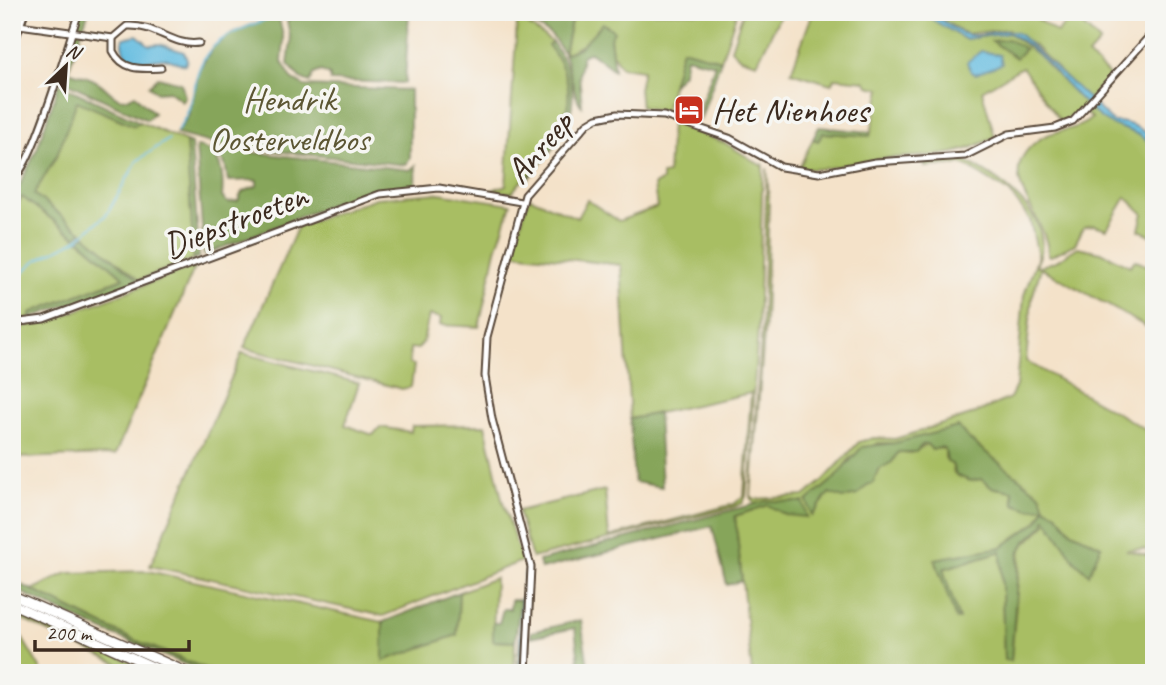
<svg xmlns="http://www.w3.org/2000/svg" width="1166" height="685" font-family="Caveat,sans-serif">
	<style>
		.green { fill: #a8be64; stroke: #727441; stroke-width: 2; fill-rule: evenodd }
		.forest { fill: #86a55a; stroke: #60683c; stroke-width: 2 }
		.water { fill: #63bce0; stroke: #4f737f; stroke-width: 2 }
		.lines { fill: none; stroke-linecap: round; stroke-linejoin: round }
		.stream { stroke: #63bce0; stroke-width: 2 }
		.minor-casing { stroke: #574638; stroke-width: 9 }
		.highway-casing { stroke: #574638; stroke-width: 11 }
		.minor { stroke: #fff; stroke-width: 5 }
		.highway { stroke: #fff; stroke-width: 8 }
		.labels { text-anchor: middle; stroke-width: 7; stroke-linejoin: round; paint-order: stroke }
		.park-label { font-size: 35px; fill: #5c5633; stroke: #f6f6f2 }
		.poi-label { font-size: 35px; fill: #3b2a1e; stroke: #f6f6f2; text-anchor: start }
		.street-label { font-size: 35px; fill: #3b2a1e; stroke: #f6f6f2 }
	</style>
	<rect width="100%" height="100%" fill="#f6f6f2"/>
	<filter id="ink" filterUnits="userSpaceOnUse"><feTurbulence type="fractalNoise" baseFrequency=".0143" numOctaves="2"/><feDisplacementMap in="SourceGraphic" scale="14" xChannelSelector="R" yChannelSelector="G"/><feConvolveMatrix kernelMatrix="1 2 1 2 8 2 1 2 1" color-interpolation-filters="sRGB"/></filter>
	<filter id="wash" filterUnits="userSpaceOnUse"><feTurbulence type="fractalNoise" baseFrequency=".00686" numOctaves="4" result="noise"/><feDisplacementMap in="SourceGraphic" scale="28" xChannelSelector="R" yChannelSelector="G"/><feGaussianBlur stdDeviation="1.57" result="paint"/><feColorMatrix in="noise" values="0 0 0 0 0 0 0 0 0 0 0 0 0 0 0 0 0 1.4 0 .05"/><feComposite in="paint" operator="in"/></filter>
	<g filter="url(#wash)">
		<rect width="100%" height="100%" fill="#f4e2c9"/>
		<g class="green">
			<path d="M501 12H510L552 42 549 44C584 93 568 126 534 168 527 177 517 184 512 193L492 190 506 185 517 23Z"/>
			<path d="M573 12H737L721 60 682 49 665 111 641 107 639 89 643 70 621 67 612 53 610 38 584 44 564 54Z"/>
			<path d="M743 12H782L757 63 740 58 731 49Z"/>
			<path d="M813 12H920L965 39 1009 33 1038 55 1085 104 1075 115 1061 122 1022 67 982 91 995 137C951 161 926 154 879 159 851 162 828 172 799 168L813 139 818 141 823 133 870 136 881 89 869 86 865 81 835 78 831 84 791 72Z"/>
			<path d="M929 12H1041L1037 19 1057 33 1072 15 1100 42 1088 55 1110 76 1088 101 1036 47 1007 29 966 34Z"/>
			<path d="M77 100 134 126 140 122 186 142 194 259 139 280 85 235 79 240 125 277 30 313V318L12 319V214L21 196 75 237 82 232 34 194 57 155Z"/>
			<path d="M1090 109 1118 126 1142 135 1154 150V237L1139 230 1143 213 1126 197 1107 229 1094 225 1084 227 1075 244 1051 256 1048 255C1048 213 990 177 1037 141 1053 128 1075 133 1092 118L1086 114Z"/>
			<path d="M671 123 725 143 762 166 763 163 758 329 746 496 743 503 734 507 532 558 518 511 605 490 609 537 734 504 744 496 751 393 630 419 621 265 512 253 529 197 577 218 587 200 619 221 657 207 654 185 662 181V175L668 174Z"/>
			<path d="M961 159C996 175 1061 219 1036 265L1039 267 1056 261 1078 247 1101 252 1130 266 1135 260 1147 266 1151 258 1154 259V331L1041 268 1032 298 1026 361 1154 434V552L1143 549 1126 550 1154 557V673H752L735 516 768 505 786 515H794L803 502 755 504 750 497 762 326 767 168 769 202 765 322 751 496 755 499 804 496 824 480 859 442 873 438 895 439 971 415 1010 398 1016 386 1024 295 1038 256 1030 220 1010 193 968 167 961 164 925 167 924 162ZM958 427 970 440 1041 495 1024 507 1013 499V491L995 488 981 479 970 481 954 473 952 464 945 458V449L931 448 927 444 912 453 898 452 892 462 881 467 877 476 849 497 829 493 813 515 807 501 834 479 851 457 878 443H895ZM1045 507 1072 532 1101 546 1075 561 1050 521 1046 518 1043 521 1046 524 1021 548 1011 660H1004L1001 551 943 569 957 620 935 560 1002 547 1037 522Z"/>
			<path d="M439 193 511 204 496 250 479 327 440 325 441 318 429 315 423 342 418 349 410 348 409 364 414 365 411 387 402 389 244 348 298 226 376 198Z"/>
			<path d="M195 266 115 455 12 458 14 329 49 321Z"/>
			<path d="M242 353 359 383 345 425 373 435 380 427 411 432 412 426 485 425 502 499 522 561 383 616 150 566Z"/>
			<path d="M148 571 383 622V660L457 635 459 592 495 578 493 641 515 642 514 673H216L127 637 32 590 67 573Z"/>
			<path d="M528 598 524 673H517L523 600Z"/>
			<path d="M12 608 155 673H138L12 615Z"/>
			<path d="M12 625 15 626 43 673H12Z"/>
		</g>
		<g class="forest">
			<path d="M81 12 88 13 68 71C77 74 88 76 96 81 110 88 116 107 135 95L154 113 147 120 59 79Z"/>
			<path d="M297 12H409L405 83 330 81V75L321 71 314 74 310 82 300 78 288 64 291 41 287 21Z"/>
			<path d="M515 12H573L564 53 552 36Z"/>
			<path d="M278 14 284 40 282 62 293 80 304 86 410 90V158L406 165 219 145 176 134 189 115 199 70 213 47 232 33Z"/>
			<path d="M603 23 614 31 610 38 614 70 590 52 582 56 579 73 582 106C574 99 570 67 564 54L579 48Z"/>
			<path d="M1008 39 1025 49 1016 58 992 41Z"/>
			<path d="M552 42C593 97 567 134 528 179 529 173 537 165 541 158 570 117 582 87 548 45Z"/>
			<path d="M682 49 721 60 700 121 701 103 715 64 686 57 683 73 672 85Z"/>
			<path d="M158 77 181 83 185 97 182 101 169 91 157 92 149 86Z"/>
			<path d="M59 84 140 122 135 126 77 101 57 155 34 194 82 232 76 237 22 197 12 214V201L37 149Z"/>
			<path d="M819 127 870 132V136L823 133 818 141 813 139Z"/>
			<path d="M186 142 191 144 198 241 199 257 194 259Z"/>
			<path d="M196 147C222 149 224 176 222 197L228 203 238 201 242 192 257 186V180L228 181 225 164 212 148 402 169 410 170 416 165 415 184 367 190 204 255Z"/>
			<path d="M85 235 139 280 30 318V313L124 278 79 239Z"/>
			<path d="M658 413 662 487 634 482 630 419Z"/>
			<path d="M958 427 970 440 1041 495 1045 507 1057 514 1072 532 1101 546 1089 574 1075 561 1046 518 1044 521 1046 523 1025 542 1019 553 1011 661 1004 660 1001 551 943 569 959 619 956 620 935 559 1002 547 1037 522 1045 507 1029 509 1014 504 1013 491 991 487 981 479 970 481 956 475 952 464 947 462 945 449 942 447 932 450 927 444 922 445 916 452H898L892 462 878 470 873 483 867 485 858 495 843 498 829 493 812 516 807 501 834 479 862 447 895 443Z"/>
			<path d="M767 501 803 502 807 517 786 515 768 505 735 516 742 581 727 585 712 526 541 569 539 561Z"/>
			<path d="M12 580 127 637 216 673H206L104 631 12 588Z"/>
			<path d="M459 592 457 635 383 661V622Z"/>
			<path d="M511 600H520L515 642 493 641V623H499L503 609H510Z"/>
			<path d="M581 620 589 673H580L575 628 531 637V632Z"/>
		</g>
		<g class="water">
			<path d="M920 12C937 12 949 29 965 34 983 40 1002 24 1019 34L1113 122C1129 121 1143 129 1154 141V150C1140 127 1118 132 1101 118 1068 93 1046 53 1009 33L965 39Z"/>
			<path d="M137 35 149 45 160 44 184 52 187 59 185 65 164 58 144 61 127 56 122 45 124 38Z"/>
			<path d="M981 51 1000 55 1002 64 976 74 971 72 967 62Z"/>
			<path d="M528 565C523 600 523 638 522 673H520C521 650 518 584 528 565Z"/>
		</g>
		<g class="lines">
			<g class="stream">
				<path d="M281 14 284 12"/>
				<path d="M177 131C189 114 192 101 196 81 204 37 239 31 274 16"/>
				<path d="M12 291 25 270 35 261 78 239 107 214 137 161 169 139"/>
			</g>
		</g>
	</g>
	<g filter="url(#ink)">
		<g class="lines">
			<g class="minor-casing">
				<g id="minor">
					<path d="M12 24 113 38V51C123 71 141 69 161 68"/>
					<path d="M113 38 127 26C156 24 173 47 199 43"/>
					<path d="M12 49 25 12"/>
					<path d="M12 179C30 176 70 36 79 12"/>
					<path d="M12 323 44 319 380 194 439 188 521 202"/>
					<path d="M526 673 531 567 492 419 485 376 487 337 525 195 587 124 597 118 617 114 664 116 729 138 781 167 819 173 875 162 965 156 1009 134 1055 128 1073 121 1154 31"/>
				</g>
			</g>
			<g class="highway-casing">
				<g id="highway">
					<path d="M12 595 189 673"/>
					<path d="M12 604 167 673"/>
				</g>
			</g>
			<use href="#minor" class="minor"/>
			<use href="#highway" class="highway"/>
		</g>
	</g>
	<defs>
		<g id="hotel-square" transform="scale(1.575)"><rect x="-9" y="-9" width="18" height="18" rx="4" fill="#c8321e" stroke="#f6f6f2"/><path d="M-6-4.5h1.5V1H6V5H4.5V3h-9V5H-6ZM-4 0a1.8 1.8 0 1 1 3.6 0ZM.5 0V-2.5h3Q6-2.5 6 0Z" fill="#fff"/></g>
	</defs>
	<g fill-rule="evenodd">
		<use href="#hotel-square" x="689" y="110"/>
	</g>
	<g class="labels">
		<g class="park-label">
			<text x="289" y="111">Hendrik<tspan x="289" dy="40">Oosterveldbos</tspan></text>
		</g>
		<g class="poi-label">
			<text x="712" y="122">Het Nienhoes</text>
		</g>
		<g class="street-label">
			<text transform="translate(539 147) rotate(-49)" y="12">Anreep</text>
			<text transform="translate(235 220) rotate(-21)" y="12">Diepstroeten</text>
		</g>
	</g>
	<rect width="1166" height="685" fill="none" stroke="#f6f6f2" stroke-width="42"/>
	<g transform="translate(66 66) rotate(25)" stroke="#f6f6f2" stroke-width="5" paint-order="stroke">
	<path d="M0-5L12 26L0 18L-12 26Z" fill="#3b2a1e"/>
	<text y="-10" font-size="19" font-weight="bold" text-anchor="middle" fill="#3b2a1e">N</text>
	</g>
	<path d="M35 640v10h154v-10" fill="none" stroke="#3b2a1e" stroke-width="3.5"/>
	<text x="46" y="640" font-size="21" fill="#3b2a1e" stroke="#f6f6f2" stroke-width="5" paint-order="stroke">200 m</text>
</svg>
